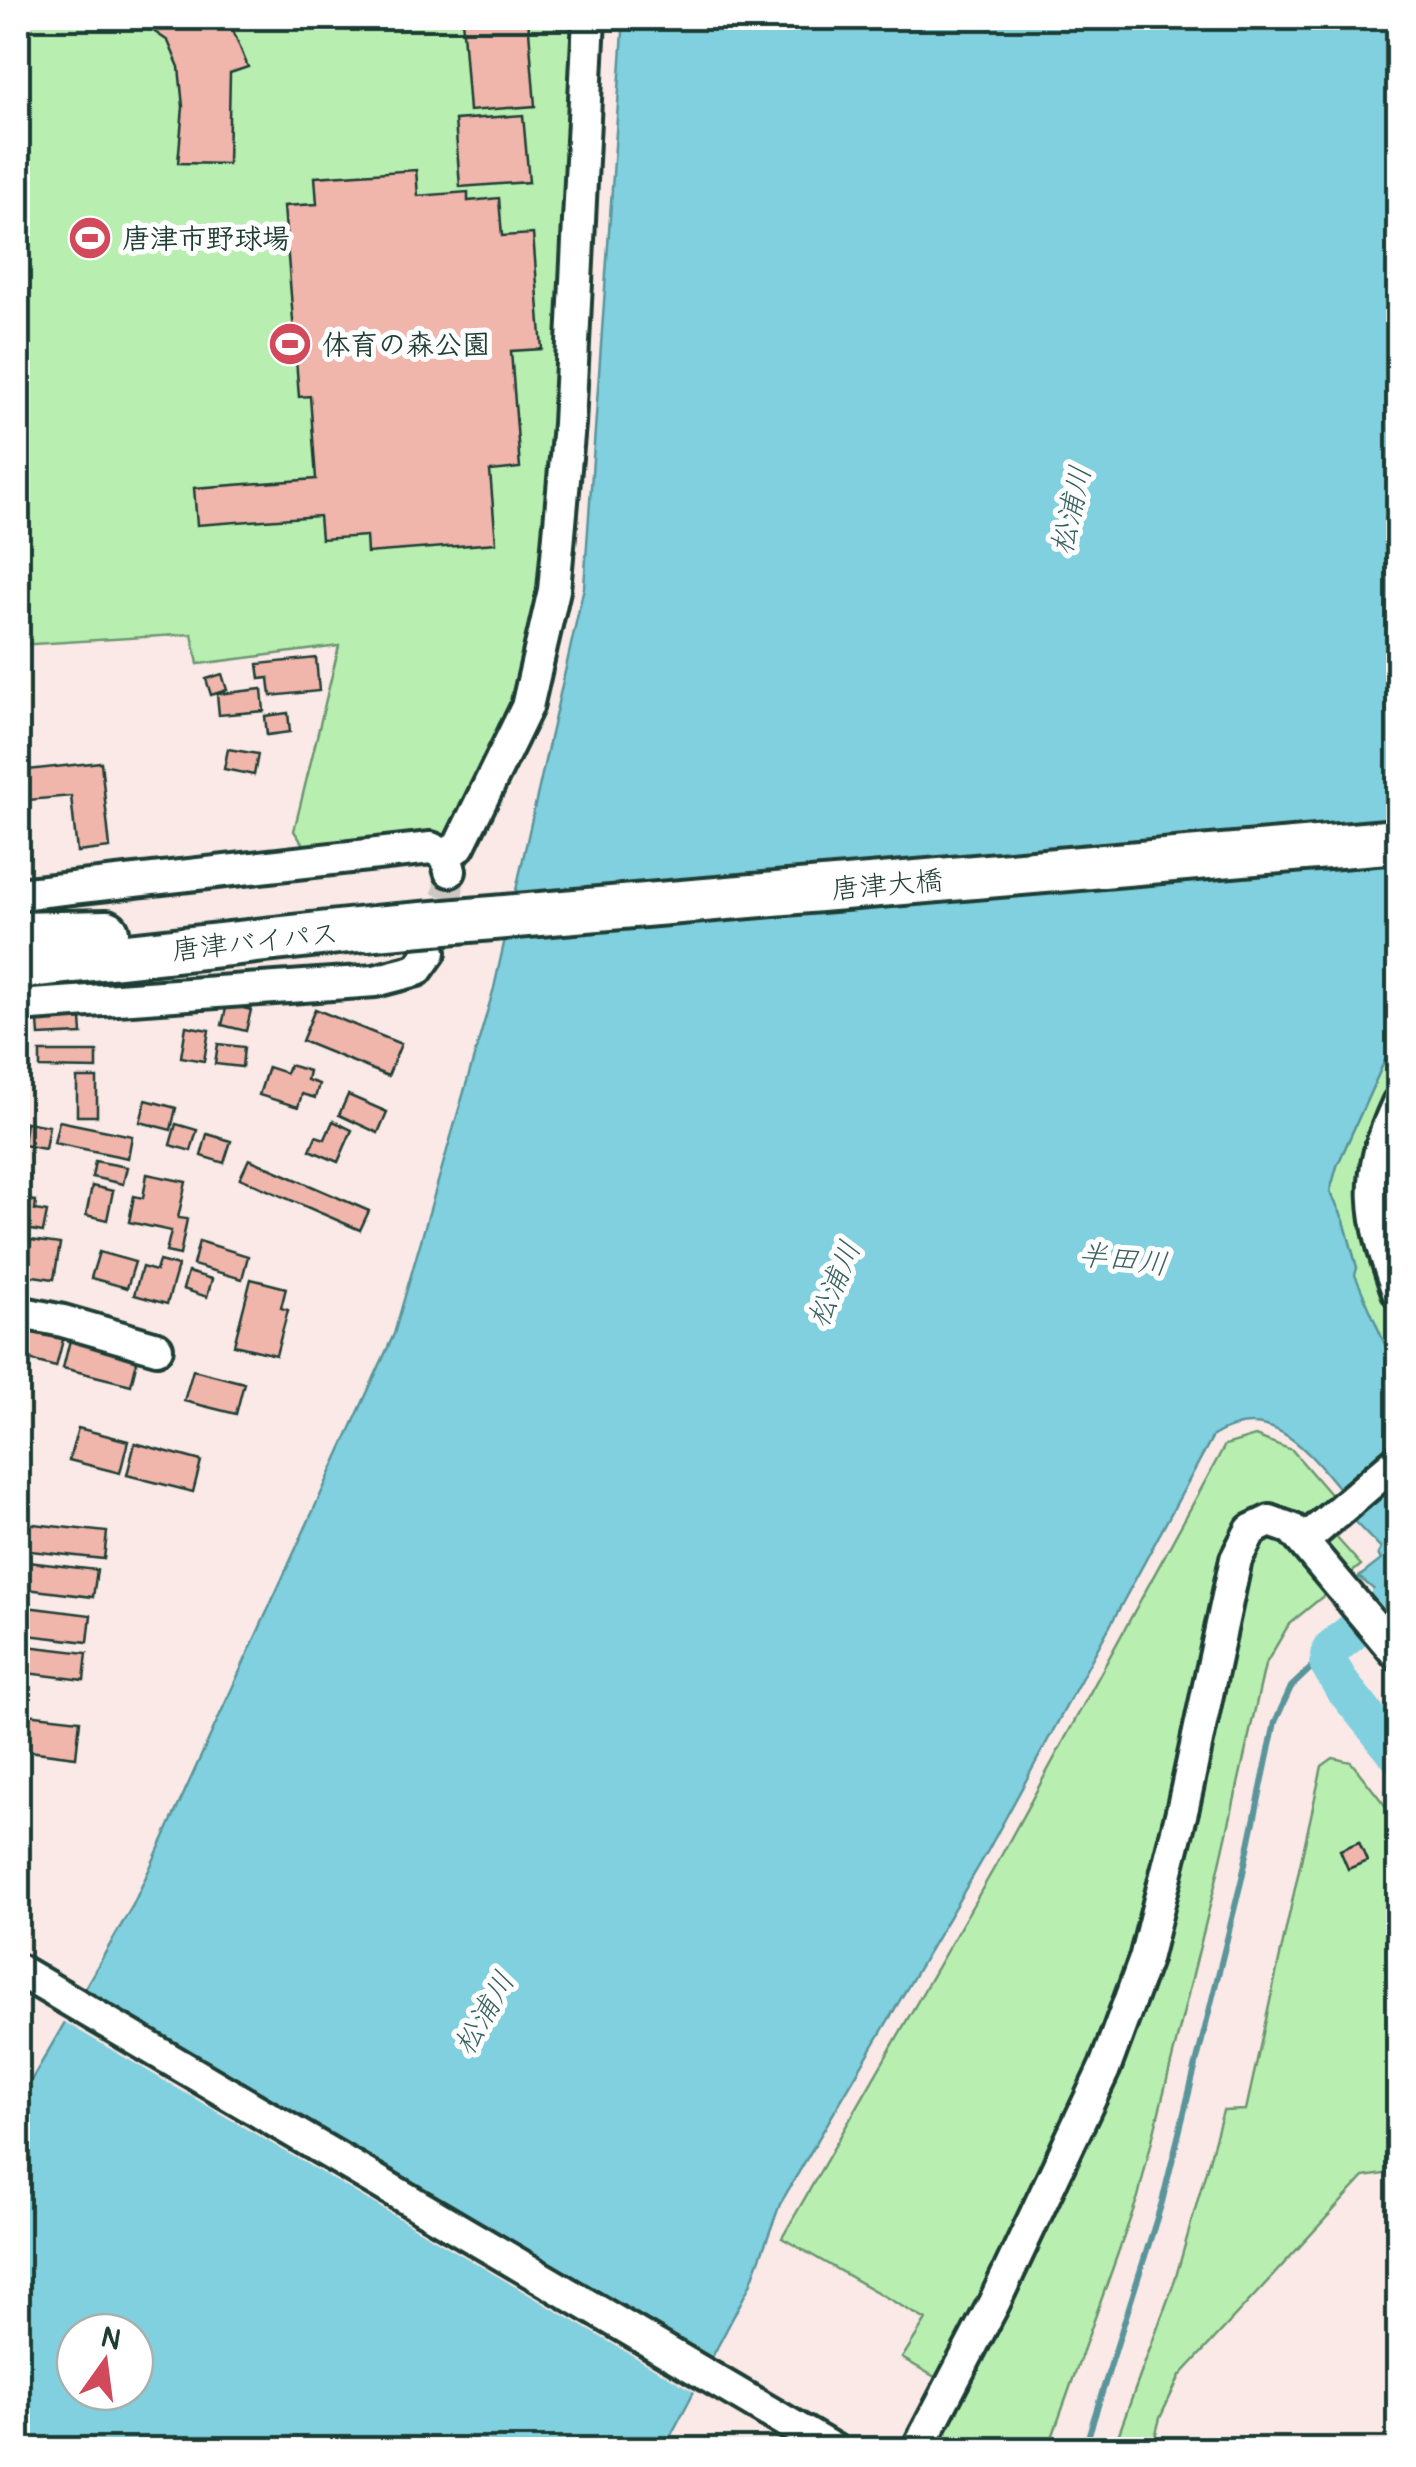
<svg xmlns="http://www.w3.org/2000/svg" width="1416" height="2467" font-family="Pangolin,'Klee One',sans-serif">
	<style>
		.green { fill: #b8efb1; stroke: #6c9672; stroke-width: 2.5 }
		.water { fill: #81d0df; stroke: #5a959b; stroke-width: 2.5; fill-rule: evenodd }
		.pier { fill: #fae9e6 }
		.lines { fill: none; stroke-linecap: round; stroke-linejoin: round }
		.stream { stroke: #5a959b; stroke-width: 6 }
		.river { stroke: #81d0df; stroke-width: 38 }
		.building { fill: #f0b5ab; stroke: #1f3d34; stroke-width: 2.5 }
		.minor-tunnel { stroke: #cec7c2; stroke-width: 30; stroke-dasharray: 30 15; stroke-linecap: butt }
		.minor-casing { stroke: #1f3d34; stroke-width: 38 }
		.highway-casing { stroke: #1f3d34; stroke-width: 50 }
		.minor { stroke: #fff; stroke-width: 30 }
		.highway { stroke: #fff; stroke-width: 42 }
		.highway-bridge-casing { stroke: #1f3d34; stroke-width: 50; stroke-linecap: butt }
		.highway-bridge { stroke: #fff; stroke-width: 42 }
		.labels { text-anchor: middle; stroke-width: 10; stroke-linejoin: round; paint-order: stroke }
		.poi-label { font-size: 28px; font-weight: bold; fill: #1f3d34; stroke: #fff; text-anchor: start }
		.street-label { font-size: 28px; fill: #1f3d34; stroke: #fff }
		.water-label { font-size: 30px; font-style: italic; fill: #38625f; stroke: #fff }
	</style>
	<rect width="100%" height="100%" fill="#fae9e6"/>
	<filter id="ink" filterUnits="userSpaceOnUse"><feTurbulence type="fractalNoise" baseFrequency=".01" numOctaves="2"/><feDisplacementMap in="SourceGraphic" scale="20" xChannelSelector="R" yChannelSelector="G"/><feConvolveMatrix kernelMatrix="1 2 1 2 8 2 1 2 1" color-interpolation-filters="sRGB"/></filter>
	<g filter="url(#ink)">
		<g class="green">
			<path d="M18 18H583L552 482 535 603 509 717 444 838 308 852 294 831 339 646 198 664 192 634 18 645Z"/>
			<path d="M1398 1031V1085L1380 1123 1383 1268 1398 1310V1375L1354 1275 1357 1268 1344 1221 1330 1191 1337 1166Z"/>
			<path d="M1255 1436 1292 1450 1334 1499 1318 1517 1361 1565 1289 1624 1265 1665 1217 1877 1138 2197 1048 2449H930L961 2392 902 2358 926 2320 782 2238 1001 1856 1225 1445Z"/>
			<path d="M1333 1758 1351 1762 1398 1822V2172L1364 2177 1180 2376 1160 2418 1152 2449 1113 2450 1175 2280 1223 2111 1246 2110 1322 1766Z"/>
		</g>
		<path class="water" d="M624 18H1398V1031L1337 1166 1330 1191 1344 1221 1357 1268 1355 1275 1398 1375V1631L1372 1597 1377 1592 1359 1577 1381 1560 1378 1554 1381 1549 1353 1520 1354 1506C1316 1464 1277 1396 1213 1436L986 1854 780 2204 750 2285 670 2437 654 2449H18V2103L133 1905 394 1334 494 988 584 587ZM75 2332H135V2392H75Z"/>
		<path class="pier" d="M77 1992 713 2365 698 2394 61 2020Z"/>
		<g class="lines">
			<path class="stream" d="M1084 2450 1162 2202 1242 1878 1275 1722 1291 1687 1331 1649"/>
			<path class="river" d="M1398 1595 1331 1649 1329 1664 1342 1686 1398 1755"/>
		</g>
		<g class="building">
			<path d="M122 18H228L248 67 230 73 228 164 178 163 183 107 179 67 168 41 140 22Z"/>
			<path d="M462 18H528L535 106 469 111Z"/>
			<path d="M523 115 529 182 460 187 455 120Z"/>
			<path d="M416 170 418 196 468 192V201L499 198 502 236 533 234 542 349 511 351 520 468 490 471 496 543 367 553 366 536 321 539 319 516 197 525 194 488 316 479 310 396 299 397 284 206 317 204 315 177Z"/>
			<path d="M316 658 319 691 271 696 269 678 260 679 258 664Z"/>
			<path d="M222 674 227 690 211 695 206 679Z"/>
			<path d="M262 689 264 711 219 715 217 694Z"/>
			<path d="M288 713 290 732 267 735 265 716Z"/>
			<path d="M228 749 258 754 254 775 224 769Z"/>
			<path d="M101 762 110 848 77 852 71 796 18 801V771Z"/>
			<path d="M227 1004 251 1010 246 1031 222 1025Z"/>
			<path d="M315 1009 401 1044 388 1076 302 1041Z"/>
			<path d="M81 1019 82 1034 39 1036 38 1021Z"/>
			<path d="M186 1026 209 1030 204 1061 181 1057Z"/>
			<path d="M218 1044 244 1047 242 1067 215 1064Z"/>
			<path d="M40 1052H97V1069L40 1068Z"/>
			<path d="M289 1065 309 1071 307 1080 319 1084 315 1098 302 1094 298 1107 259 1095 268 1067 286 1073Z"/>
			<rect x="77" y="1078" width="20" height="38"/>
			<path d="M348 1095 387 1112 378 1133 339 1115Z"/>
			<path d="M146 1100 176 1108 171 1130 140 1122Z"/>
			<path d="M59 1121 132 1136 128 1158 54 1143Z"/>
			<path d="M333 1121 352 1130 338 1162 310 1150 316 1136 325 1139Z"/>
			<path d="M26 1122 49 1126 45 1149 23 1145Z"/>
			<path d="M176 1124 197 1130 191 1151 170 1145Z"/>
			<path d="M207 1134 231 1141 224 1163 201 1156Z"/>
			<path d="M249 1159 369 1211 360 1230 240 1178Z"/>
			<path d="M95 1161 127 1167 123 1184 92 1177Z"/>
			<path d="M147 1174 186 1182 178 1218 187 1219 180 1255 166 1252 171 1231 129 1222 134 1196 143 1198Z"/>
			<path d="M92 1186 113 1191 107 1220 86 1215Z"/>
			<path d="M25 1200 36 1201 35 1210 47 1212 43 1232 20 1228Z"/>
			<path d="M31 1240 60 1244 54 1279 26 1275Z"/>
			<path d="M199 1241 248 1256 242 1279 193 1265Z"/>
			<path d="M99 1252 135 1262 127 1288 91 1278Z"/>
			<path d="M159 1261 178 1266 167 1304 134 1295 142 1267 156 1271Z"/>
			<path d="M188 1272 212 1279 207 1297 183 1289Z"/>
			<path d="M251 1279 286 1288 281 1308 288 1310 276 1355 234 1345Z"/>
			<path d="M18 1320 65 1332 56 1367 18 1357Z"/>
			<path d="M71 1336 139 1353 131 1385 63 1368Z"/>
			<path d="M193 1370 244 1383 236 1414 184 1401Z"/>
			<path d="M78 1428 128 1441 120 1473 69 1460Z"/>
			<path d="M18 1443 28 1445 25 1477 18 1476Z"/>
			<path d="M135 1443 201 1461 193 1492 127 1475Z"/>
			<path d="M24 1523 107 1532 104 1559 21 1550Z"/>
			<path d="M19 1561 97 1570 93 1597 18 1588Z"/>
			<path d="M18 1606 91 1615 88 1642 18 1634Z"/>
			<path d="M18 1645 87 1653 84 1680 18 1672Z"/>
			<path d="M18 1713 80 1720 76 1757 20 1750 18 1770Z"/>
			<path d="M1359 1842 1367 1861 1348 1869 1340 1850Z"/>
		</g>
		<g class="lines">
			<path class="minor-tunnel" d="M433 941 448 892 450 871"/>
			<g class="minor-casing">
				<g id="minor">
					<path d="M446 855 459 846 527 707 554 590 569 424 589 18"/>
					<path d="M18 894 431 848 446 855 450 871"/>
					<path d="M18 1006 375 981 417 970 430 952"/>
					<path d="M1398 1103C1363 1178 1371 1216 1398 1292"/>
					<path d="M18 1312 63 1321 157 1348"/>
					<path d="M1305 1540 1398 1460"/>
					<path d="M18 1970 834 2450"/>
					<path d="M917 2450 994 2303 1105 2067 1145 1959 1183 1807 1236 1559 1251 1530 1270 1521 1292 1529 1398 1655"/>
				</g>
			</g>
			<g class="highway-casing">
				<g id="highway">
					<path d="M18 934 107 932"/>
					<path d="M18 967 375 928"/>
				</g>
			</g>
			<use href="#minor" class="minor"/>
			<use href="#highway" class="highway"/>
			<g class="highway-bridge-casing">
				<path id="highway-bridge" d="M375 928 1398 841"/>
			</g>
			<use href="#highway-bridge" class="highway-bridge"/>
		</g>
	</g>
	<defs>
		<g id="stadium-disc" transform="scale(2.25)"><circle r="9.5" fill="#d1495b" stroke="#fff"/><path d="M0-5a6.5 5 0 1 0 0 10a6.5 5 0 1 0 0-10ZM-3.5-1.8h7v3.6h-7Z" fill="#fff"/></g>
	</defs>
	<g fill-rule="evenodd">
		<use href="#stadium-disc" x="90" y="238"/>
		<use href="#stadium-disc" x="290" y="344"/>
	</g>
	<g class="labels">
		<g class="poi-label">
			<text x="122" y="248">唐津市野球場</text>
			<text x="322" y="354">体育の森公園</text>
		</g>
		<g class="street-label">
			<text transform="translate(887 884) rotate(-5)" y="10">唐津大橋</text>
			<text transform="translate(255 941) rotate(-6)" y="10">唐津バイパス</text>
		</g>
		<g class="water-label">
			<text transform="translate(1071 510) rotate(-77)" y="10">松浦川</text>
			<text transform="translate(1123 1259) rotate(7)" y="10">半田川</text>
			<text transform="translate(834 1284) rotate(-67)" y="10">松浦川</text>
			<text transform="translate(484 2013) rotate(-60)" y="10">松浦川</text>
		</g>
	</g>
	<rect width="1416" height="2467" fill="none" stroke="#fff" stroke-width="60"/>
	<rect x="30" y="30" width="1356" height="2407" fill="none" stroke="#1f3d34" stroke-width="4" filter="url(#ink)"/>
	<g transform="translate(105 2362) rotate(14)"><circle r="48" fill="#ffffff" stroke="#a5b1ae" stroke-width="2.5"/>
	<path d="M0-8L18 38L0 25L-18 38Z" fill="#d1495b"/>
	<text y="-15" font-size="28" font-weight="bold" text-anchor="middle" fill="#1f3d34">N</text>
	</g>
</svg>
